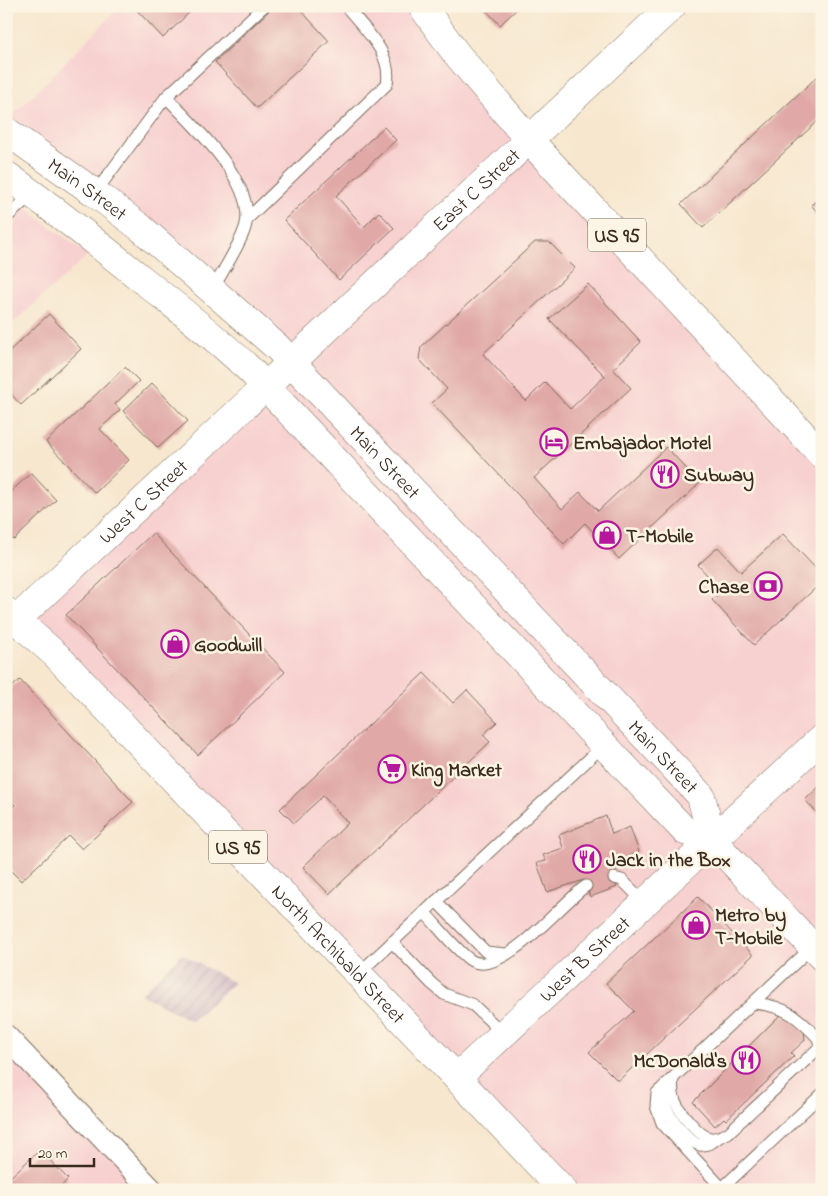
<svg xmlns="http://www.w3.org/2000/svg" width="828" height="1196" font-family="'Indie Flower',sans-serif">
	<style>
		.built { fill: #f7d0d0 }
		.industrial { fill: url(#industrial-furrows) }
		.building { fill: #e0a9a7 }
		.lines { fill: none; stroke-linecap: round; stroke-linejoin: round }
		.lane-casing { stroke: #7d6c5c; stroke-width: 13 }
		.street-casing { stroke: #7d6c5c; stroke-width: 24 }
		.secondary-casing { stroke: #7d6c5c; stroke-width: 29 }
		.highway-casing { stroke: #7d6c5c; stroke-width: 29 }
		.lane { stroke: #fff; stroke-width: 11 }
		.street { stroke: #fff; stroke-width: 22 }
		.secondary { stroke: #fff; stroke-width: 28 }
		.highway { stroke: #fff; stroke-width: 28 }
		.labels { text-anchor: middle; stroke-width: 5; stroke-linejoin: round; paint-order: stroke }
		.shield { fill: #fcf5e5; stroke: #75675a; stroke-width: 1 }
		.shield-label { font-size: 19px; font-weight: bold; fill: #3b2a1e }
		.street-label { font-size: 20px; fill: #3b2a1e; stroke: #fcf5e5 }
		.poi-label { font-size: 20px; font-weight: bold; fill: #3b2a1e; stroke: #fcf5e5; text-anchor: start }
	</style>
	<defs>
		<pattern id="industrial-furrows" width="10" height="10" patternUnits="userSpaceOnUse" patternTransform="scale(1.25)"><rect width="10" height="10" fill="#d2bec5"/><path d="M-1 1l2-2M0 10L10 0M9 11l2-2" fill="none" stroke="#b5a3a9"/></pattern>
	</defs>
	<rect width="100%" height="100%" fill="#fcf5e5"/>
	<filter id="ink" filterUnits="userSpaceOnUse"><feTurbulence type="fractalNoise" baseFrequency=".02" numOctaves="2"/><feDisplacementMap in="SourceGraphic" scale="10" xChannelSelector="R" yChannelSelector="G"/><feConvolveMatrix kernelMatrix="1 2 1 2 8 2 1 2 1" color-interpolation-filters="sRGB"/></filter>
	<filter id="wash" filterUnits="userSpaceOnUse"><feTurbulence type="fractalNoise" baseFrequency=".0096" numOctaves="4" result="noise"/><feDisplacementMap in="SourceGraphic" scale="20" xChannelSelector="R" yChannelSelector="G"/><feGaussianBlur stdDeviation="1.12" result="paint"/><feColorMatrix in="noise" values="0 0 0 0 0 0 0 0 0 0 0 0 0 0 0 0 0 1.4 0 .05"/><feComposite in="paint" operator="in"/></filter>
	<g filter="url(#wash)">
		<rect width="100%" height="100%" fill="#f7e7cf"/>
		<g class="built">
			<path d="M121 6H422L822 456V1190H561L16 620 301 353 9 119Z"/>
			<path d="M6 193 88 255 6 330Z"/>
			<path d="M6 1056 28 1067 147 1190H6Z"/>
		</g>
		<path class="industrial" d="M182 954 234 983 191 1021 141 994Z"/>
		<g id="blocks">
			<g class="building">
				<path d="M133 6H196L163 38Z"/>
				<path d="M274 6H297L329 41 257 108 215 62Z"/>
				<path d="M482 6H520L500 25Z"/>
				<path d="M822 72V117L703 228 681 204Z"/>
				<path d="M384 127 396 140 336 196 364 227 379 212 394 228 339 280 284 220Z"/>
				<path d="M822 196V217L811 205Z"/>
				<path d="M535 242H549L575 268 483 354 526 401 545 382 570 409 605 376 549 319 588 284 641 342 613 369 631 388 534 478 562 509 580 492 598 511 666 447 700 483 619 559 585 523 564 544 432 403 447 389 419 359 421 347Z"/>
				<path d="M49 314 81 349 21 405 6 389V354Z"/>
				<path d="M125 367 139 381 115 404 120 410 100 429 129 460 95 493 46 442Z"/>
				<path d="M152 383 188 421 158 448 123 411Z"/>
				<path d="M31 473 56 500 14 540 6 531V496Z"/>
				<path d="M153 533 285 672 198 755 66 615Z"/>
				<path d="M783 534 822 575V582L754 645 712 600 722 591 698 565 718 547 741 572Z"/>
				<path d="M424 673 453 703 467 690 497 722 483 735 490 742 329 894 303 867 348 823 323 796 294 823 280 809Z"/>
				<path d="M20 680 133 802 82 849 69 836 21 881 6 866V812L15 805 6 796V692Z"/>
				<path d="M822 784V818L805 800Z"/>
				<path d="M606 816 612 834 630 827 639 852 629 856 631 864 612 871 617 887 590 897 584 880 547 892 537 863 546 861 543 855 563 848 559 835Z"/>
				<path d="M698 897 753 955 618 1081 589 1052 634 1011 606 983Z"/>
				<path d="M780 1015 789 1016 804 1032 805 1040 791 1053 794 1056 726 1120 724 1118 715 1126 693 1102Z"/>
				<path d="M40 1150 68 1179 58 1190H6V1181Z"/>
			</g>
		</g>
	</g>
	<g filter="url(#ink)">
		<use href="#blocks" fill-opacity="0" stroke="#7d6c5c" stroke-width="1"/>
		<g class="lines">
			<g class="lane-casing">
				<g id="lane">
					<path d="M166 97C193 125 255 182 246 224 243 240 222 272 213 289"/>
					<path d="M95 193 166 97 264 6"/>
					<path d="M6 218 32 194"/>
					<path d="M247 219 387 84C393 53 364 29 346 6"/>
					<path d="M614 878 622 880 645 903"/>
					<path d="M436 901 486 952 505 954"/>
					<path d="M424 912C436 924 459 954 472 961 503 977 562 902 586 886"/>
					<path d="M392 942 431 983 444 994 473 1005 504 1034"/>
					<path d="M358 974 603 746"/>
					<path d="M753 1003C788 1006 799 1018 822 1042"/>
					<path d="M673 1078C672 1086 672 1094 675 1101 679 1111 699 1136 710 1138 716 1139 722 1136 728 1133L822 1045"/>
					<path d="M666 1084C665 1091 664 1097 665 1104 667 1115 690 1143 700 1145 707 1146 713 1142 718 1138"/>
					<path d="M722 1188 662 1123 656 1106 657 1093 812 947"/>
					<path d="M720 1190 822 1094"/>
				</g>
			</g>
			<g class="street-casing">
				<path id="street" d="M6 1036 152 1190"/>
			</g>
			<g class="secondary-casing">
				<g id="secondary">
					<path id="s1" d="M6 131 95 193 141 228 277 347 701 796 712 840"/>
					<path d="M6 175C56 210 102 247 149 285 184 313 219 340 251 371L685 831 712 840 822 957"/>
					<path id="s2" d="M16 620 672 6"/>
					<path id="s3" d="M457 1077 822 738"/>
				</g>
			</g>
			<g class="highway-casing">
				<g id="highway">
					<path d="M422 6 455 52 529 140 822 455"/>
					<path id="s4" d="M6 611 57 656 563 1190"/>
				</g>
			</g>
			<use href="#lane" class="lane"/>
			<use href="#street" class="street"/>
			<use href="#secondary" class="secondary"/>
			<use href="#highway" class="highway"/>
		</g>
	</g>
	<defs>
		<g id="hotel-ring" transform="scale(1.4375)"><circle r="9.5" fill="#fcf5e5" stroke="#b5179e" stroke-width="1.5"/><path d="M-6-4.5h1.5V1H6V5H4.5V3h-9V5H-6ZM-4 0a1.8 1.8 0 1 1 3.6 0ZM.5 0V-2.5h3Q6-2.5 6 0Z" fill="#b5179e"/></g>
		<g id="restaurant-ring" transform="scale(1.4375)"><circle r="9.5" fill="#fcf5e5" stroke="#b5179e" stroke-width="1.5"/><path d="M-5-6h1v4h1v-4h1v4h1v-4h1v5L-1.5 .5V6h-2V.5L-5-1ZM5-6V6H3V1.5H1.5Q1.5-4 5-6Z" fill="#b5179e"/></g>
		<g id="shop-ring" transform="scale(1.4375)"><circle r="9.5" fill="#fcf5e5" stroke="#b5179e" stroke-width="1.5"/><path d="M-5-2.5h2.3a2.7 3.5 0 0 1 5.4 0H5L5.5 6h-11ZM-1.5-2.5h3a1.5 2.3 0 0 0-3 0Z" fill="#b5179e"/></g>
		<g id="bank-ring" transform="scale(1.4375)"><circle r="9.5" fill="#fcf5e5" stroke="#b5179e" stroke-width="1.5"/><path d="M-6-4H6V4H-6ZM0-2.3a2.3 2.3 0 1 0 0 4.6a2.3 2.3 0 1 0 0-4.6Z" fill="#b5179e"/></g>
		<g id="supermarket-ring" transform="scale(1.4375)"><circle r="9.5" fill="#fcf5e5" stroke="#b5179e" stroke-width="1.5"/><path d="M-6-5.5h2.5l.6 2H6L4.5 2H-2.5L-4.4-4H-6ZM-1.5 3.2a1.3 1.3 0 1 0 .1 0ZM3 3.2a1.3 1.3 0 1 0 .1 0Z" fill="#b5179e"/></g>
	</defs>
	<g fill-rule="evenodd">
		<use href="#hotel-ring" x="554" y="442"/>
		<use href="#restaurant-ring" x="665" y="474"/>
		<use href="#shop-ring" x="607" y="535"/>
		<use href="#bank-ring" x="768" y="586"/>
		<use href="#shop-ring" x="175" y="644"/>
		<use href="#supermarket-ring" x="392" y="769"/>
		<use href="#restaurant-ring" x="587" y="859"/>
		<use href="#shop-ring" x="696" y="925"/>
		<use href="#restaurant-ring" x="746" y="1060"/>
	</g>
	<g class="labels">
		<g class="shield">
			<rect x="588" y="218.5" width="58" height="33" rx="4"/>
			<rect x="209" y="830.5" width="58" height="33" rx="4"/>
		</g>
		<g class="shield-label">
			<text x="617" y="242">US 95</text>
			<text x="238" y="854">US 95</text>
		</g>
		<g class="street-label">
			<text dy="7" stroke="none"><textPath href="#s1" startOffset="100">Main Street</textPath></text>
			<text dy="7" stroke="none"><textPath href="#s2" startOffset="630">East C Street</textPath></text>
			<text dy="7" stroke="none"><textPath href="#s1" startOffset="505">Main Street</textPath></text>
			<text dy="7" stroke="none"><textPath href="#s2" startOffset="174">West C Street</textPath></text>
			<text dy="7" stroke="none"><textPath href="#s1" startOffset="910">Main Street</textPath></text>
			<text dy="7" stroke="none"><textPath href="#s4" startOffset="478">North Archibald Street</textPath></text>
			<text dy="7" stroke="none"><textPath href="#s3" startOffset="174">West B Street</textPath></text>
		</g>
		<g class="poi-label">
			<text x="573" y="449">Embajador Motel</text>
			<text x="684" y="481">Subway</text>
			<text x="626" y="542">T-Mobile</text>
			<text x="749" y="593" text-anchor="end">Chase</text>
			<text x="194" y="651">Goodwill</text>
			<text x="411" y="776">King Market</text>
			<text x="606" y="866">Jack in the Box</text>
			<text x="715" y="921">Metro by<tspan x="715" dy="23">T-Mobile</tspan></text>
			<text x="727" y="1067" text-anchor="end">McDonald's</text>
		</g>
	</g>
	<rect width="828" height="1196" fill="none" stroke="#fcf5e5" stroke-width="25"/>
	<path d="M30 1158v8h64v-8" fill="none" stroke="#3b2a1e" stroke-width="2.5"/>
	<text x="38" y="1158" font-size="15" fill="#3b2a1e" stroke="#fcf5e5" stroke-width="4" paint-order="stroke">20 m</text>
</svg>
